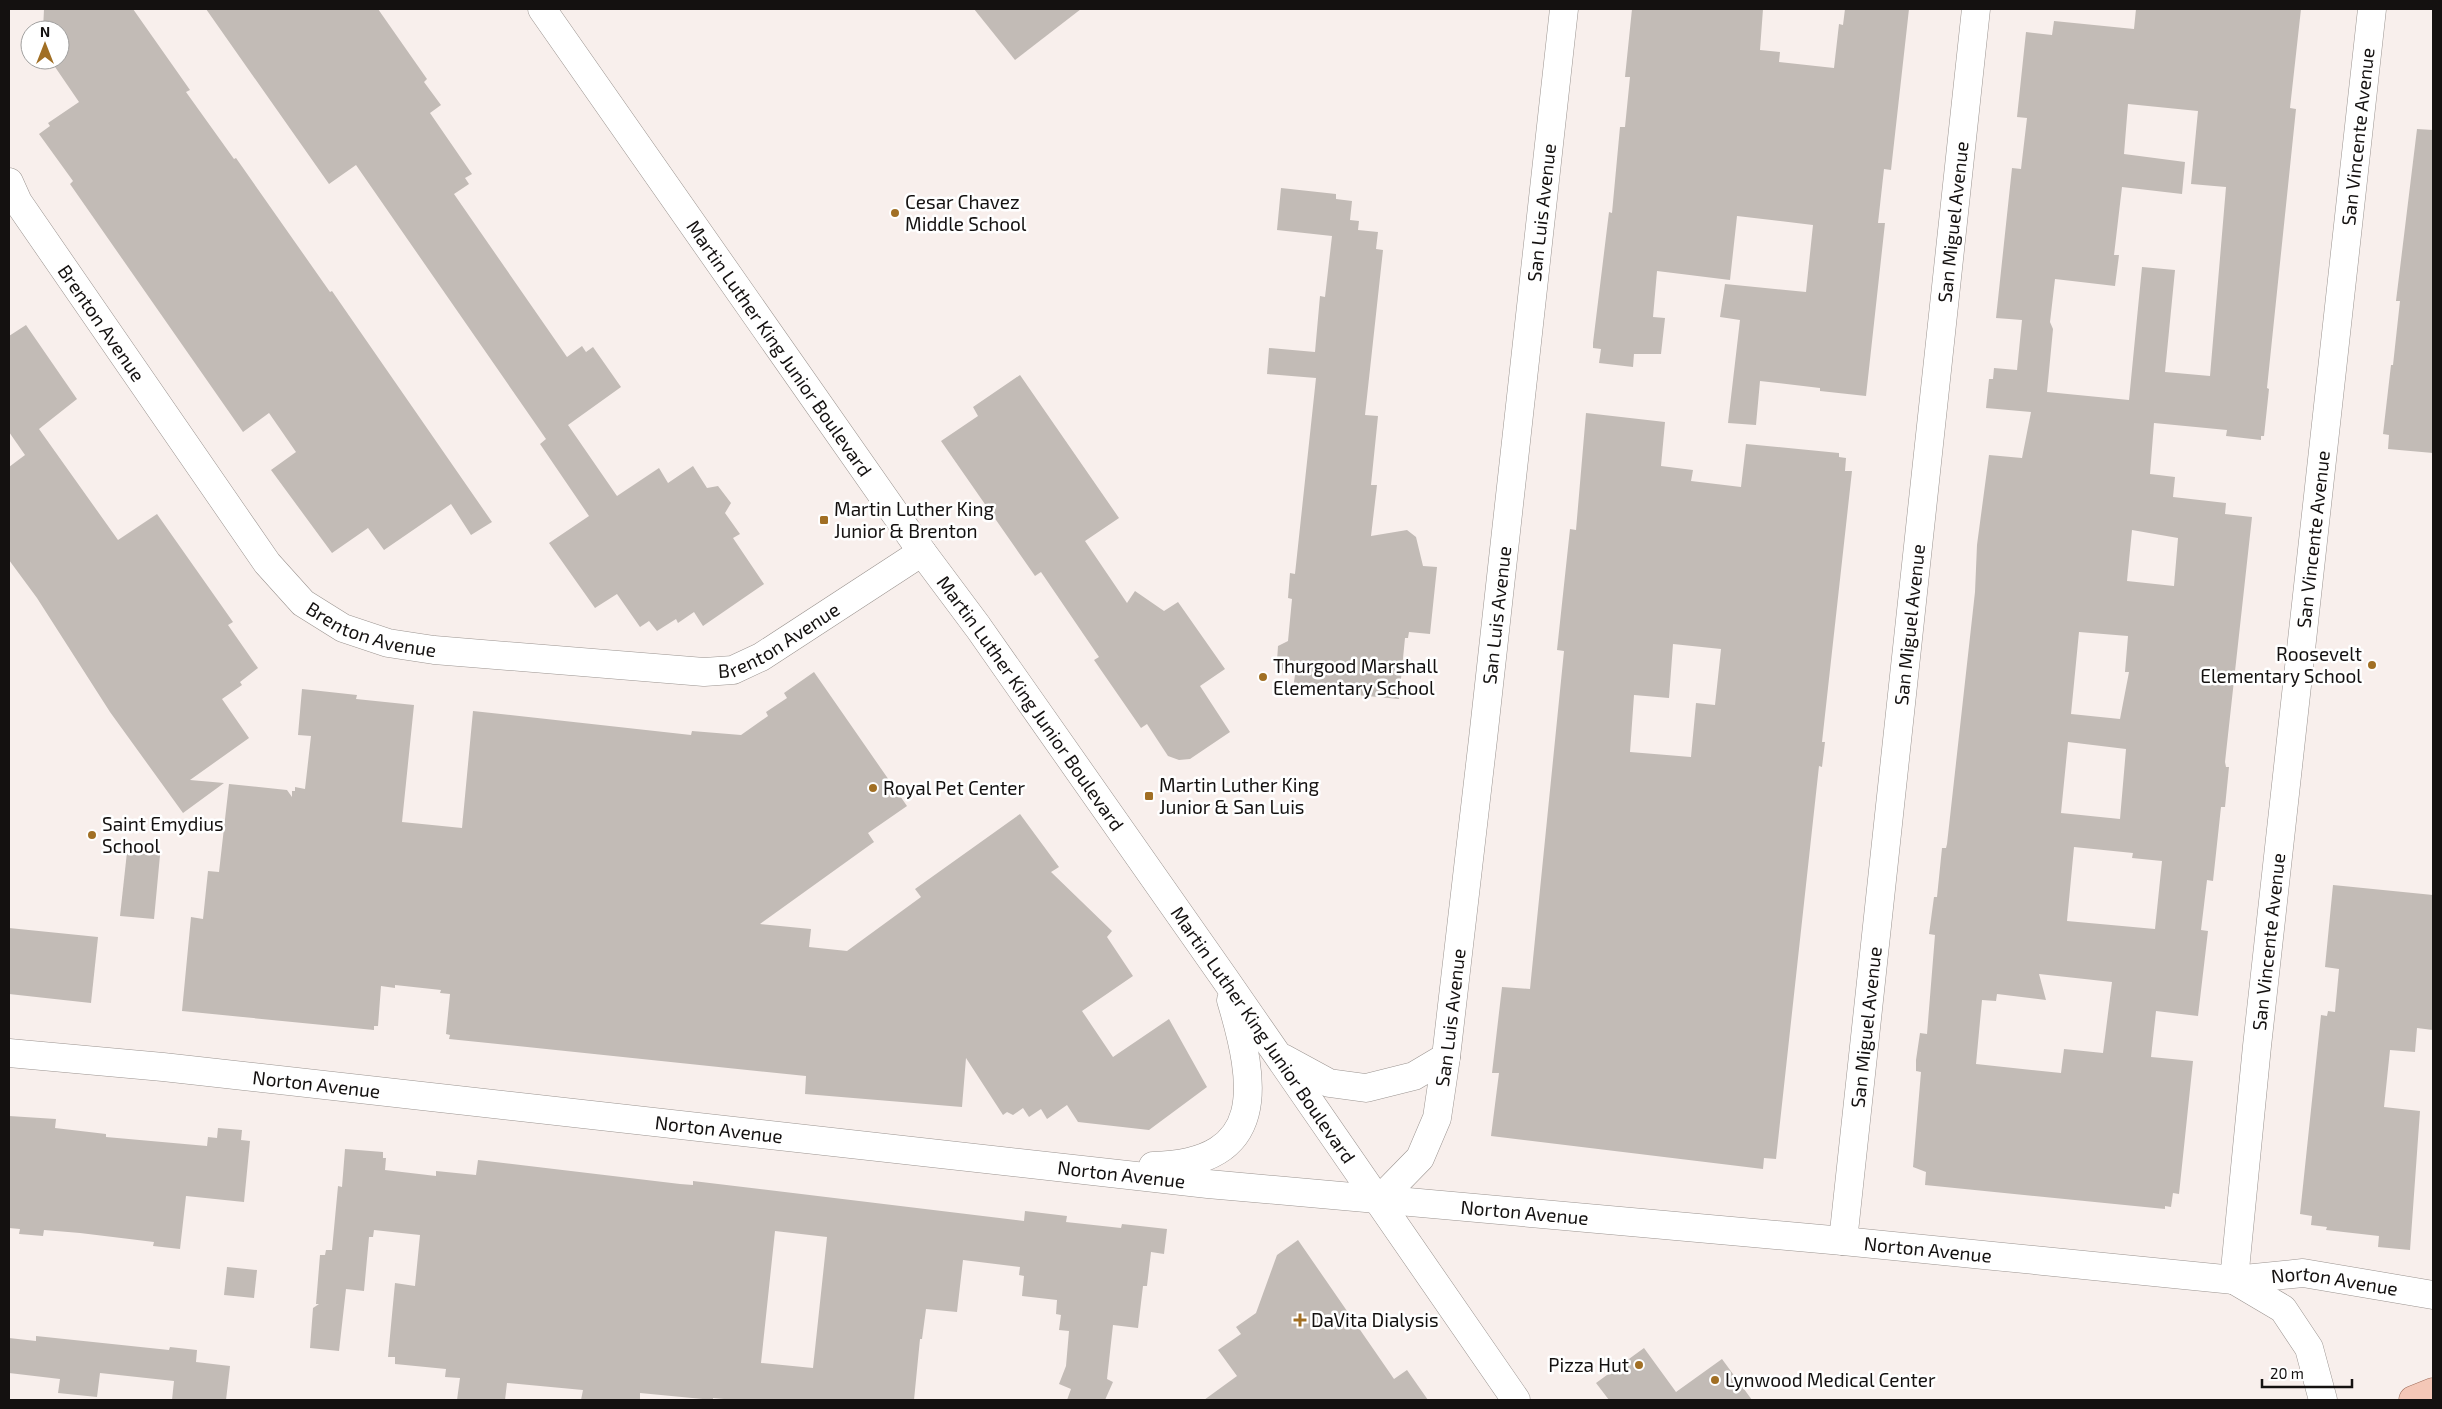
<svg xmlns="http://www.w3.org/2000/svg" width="2442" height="1409" font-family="'Exo 2',sans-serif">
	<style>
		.building { fill: #c2bbb6; fill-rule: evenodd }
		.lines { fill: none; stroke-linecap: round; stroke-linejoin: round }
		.street-casing { stroke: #9b9490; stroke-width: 29 }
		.secondary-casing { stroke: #9b9490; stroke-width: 29 }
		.primary-casing { stroke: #a06f5d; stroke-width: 29 }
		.street { stroke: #fff; stroke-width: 28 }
		.secondary { stroke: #fff; stroke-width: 28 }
		.primary { stroke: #f4c7b7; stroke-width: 28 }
		.poi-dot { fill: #a16f24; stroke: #fff; stroke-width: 2 }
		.labels { text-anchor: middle; stroke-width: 5; stroke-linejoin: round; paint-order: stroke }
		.street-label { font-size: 19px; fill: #141110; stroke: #fff }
		.poi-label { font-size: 19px; fill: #141110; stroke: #fff; text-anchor: start }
	</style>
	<rect width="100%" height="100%" fill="#f8efec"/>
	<g class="building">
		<path d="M44 9H133L190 90 186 92 234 159 236 158 330 292 332 291 492 522 471 535 451 504 384 550 368 528 332 553 271 470 296 452 269 413 243 432 70 184 73 181 39 134 50 126 48 123 79 102 53 64H42V60H60V30H43Z"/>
		<path d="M206 9H378L427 79 424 82 441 105 430 113 472 174 465 178 469 184 454 194 567 357 582 346 586 352 593 347 621 387 568 425 617 496 659 468 668 483 693 466 707 488 718 486 731 503 725 513 740 534 733 538 764 584 703 626 694 612 678 623 676 619 657 631 649 621 640 627 617 594 595 608 549 543 589 516 540 444 546 439 356 165 329 184Z"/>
		<path d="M974 9H1081L1015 60Z"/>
		<path d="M1632 9H1763L1760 50 1780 52 1779 62 1834 68 1839 24 1843 25 1845 9H1909L1891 170 1884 169 1878 223H1885L1866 396 1820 391V388L1760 381 1756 425 1728 423 1740 320 1720 317 1725 284 1806 292 1813 225 1737 216 1730 280 1657 271 1653 317 1665 318 1661 354H1634L1633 367 1599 363 1601 349 1593 348V343L1609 212 1612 213 1620 127H1625L1630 77H1625Z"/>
		<path d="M2136 9H2301L2290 108 2296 109 2267 388 2269 389 2264 436H2261V440L2226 436 2227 430 2154 423 2150 474 2175 477 2173 497 2226 503 2225 514 2252 517 2225 762 2226 767H2229L2225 807H2221L2213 881 2207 880 2201 930 2208 931 2198 1016 2156 1011 2151 1057 2193 1061 2179 1194 2173 1193 2171 1207 2165 1206V1209L1925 1185 1926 1172 1913 1167 1921 1072 1916 1071V1060L1920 1033 1927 1034 1935 935 1929 934 1934 897H1937L1942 848H1946L1947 844 1975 592 1977 545 1989 455 2022 458 2031 412 1986 408 1989 379H1993L1994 368 2017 370 2022 320 1996 318 2012 168 2021 169 2027 118 2017 117 2026 32 2052 35 2054 21 2134 29ZM2128 104 2198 111 2191 184 2226 187 2210 376 2165 372 2175 270 2142 267 2129 400 2047 392 2053 329 2050 322 2055 279 2115 286 2119 255H2114L2122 187 2182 194 2185 162 2124 154ZM2132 530 2178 538 2174 586 2127 581ZM2079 632 2128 636 2125 672H2129L2120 719 2071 714ZM2068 742 2126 749 2120 819 2061 813ZM2074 847 2133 853 2132 858 2162 861 2155 929 2067 921ZM2039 974 2112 982 2103 1053 2064 1049 2061 1073 1976 1064 1982 1000 1996 1001 1997 994 2046 1000Z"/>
		<path d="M2417 129 2433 130V453L2388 449 2389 435 2383 434 2391 365H2393L2400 301H2396Z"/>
		<path d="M1281 188 1336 194V199L1352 201 1350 220 1359 221 1358 230 1378 232 1376 249 1383 250 1365 415 1378 416 1371 485H1377L1371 536 1407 530 1416 537 1423 566 1437 567 1430 634 1409 632 1408 638H1405L1399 699 1293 689 1295 675 1279 669 1277 661 1278 646 1288 641 1292 599 1288 598 1290 573 1295 574 1316 378 1267 374 1269 348 1315 352 1320 296 1325 297 1332 236 1277 230Z"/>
		<path d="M26 325 77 399 39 429 118 540 157 514 233 622 228 625 258 668 240 682 242 685 222 699 249 738 190 780 224 783 183 813 110 712 37 598 9 560V467L25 455 9 432V336Z"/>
		<path d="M1020 375 1119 518 1085 541 1127 603 1135 591 1164 611 1178 602 1225 669 1200 686 1230 732 1190 759 1179 760 1168 756 1147 724 1141 728 1094 660 1099 657 1041 572 1035 576 941 441 978 416 973 407Z"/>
		<path d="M1586 413 1665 422 1661 466 1693 470 1691 481 1741 487 1746 444 1839 453V457L1846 458 1845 471H1852L1822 742H1825L1822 767 1819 766 1776 1159 1764 1158 1763 1169 1491 1136 1499 1073H1492L1502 987 1530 989 1564 651 1557 650 1570 529 1576 530ZM1673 644 1721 649 1715 705 1696 703 1691 757 1630 752 1634 695 1669 698Z"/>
		<path d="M814 672 907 806 868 833 874 842 760 924 811 929 809 947 847 951 921 897 915 889 1020 814 1059 867 1051 872 1112 931 1107 937 1133 976 1082 1011 1113 1057 1169 1019 1207 1087 1149 1130 1078 1122 1067 1105 1047 1119 1041 1109 1029 1117 1023 1108 1013 1115 1007 1112 1003 1115 966 1058 962 1107 805 1094 806 1076 449 1039 450 1035 446 1034 450 994 440 993 441 990 395 985V988L381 986 378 1026H374V1030L182 1011 191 917 203 919 208 871 219 872 229 784 287 790 292 797V791H295V787L305 789 311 736 298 735 302 689 357 695 356 699 414 705 402 822 462 828 473 711 691 735 692 731 741 735 768 716 766 712 787 698 784 693Z"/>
		<path d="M127 852 160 855 154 919 120 916Z"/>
		<path d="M2333 885 2433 895V1030L2417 1028 2415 1052 2390 1050 2384 1107 2420 1111 2410 1250 2378 1247 2379 1236 2326 1230 2327 1227 2311 1225 2312 1216 2300 1214 2321 1015 2327 1016 2328 1011 2335 1012 2339 969 2325 967Z"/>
		<path d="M9 928 98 937 91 1003 9 994Z"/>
		<path d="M9 1116 56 1119 55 1128 106 1134V1137L207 1146 208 1137 217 1138 218 1128 242 1130 241 1140 250 1141 244 1202 186 1196 180 1249 153 1246 154 1242 80 1233 44 1230 43 1236 19 1234 20 1229 9 1228Z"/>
		<path d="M345 1149 383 1152V1158H386L385 1170 436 1176V1171L476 1175 478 1160 680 1184 693 1185V1181L1024 1221 1025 1211 1067 1216 1066 1222 1121 1228 1122 1224 1167 1229 1164 1254 1151 1252 1147 1286H1143L1138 1328 1113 1325 1107 1379 1113 1382 1105 1400H1067L1071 1389 1059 1384 1066 1366 1069 1331 1059 1330 1061 1315 1056 1314 1057 1300 1022 1296 1024 1276 1019 1275 1020 1267 963 1260 957 1312 926 1309 922 1339H920L914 1400H735L713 1398V1400L640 1393V1400H581L583 1390 507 1383 505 1400H457L460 1378 445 1377 446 1369 395 1364V1357H388L395 1283 415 1286 420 1235 374 1230 373 1237H369L364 1291 346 1289 339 1351 310 1348 313 1308 319 1304H316L320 1255H325L326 1250H332L338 1186 342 1187ZM775 1231 827 1237 813 1368 761 1363Z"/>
		<path d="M1298 1240 1394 1379 1407 1370 1428 1400H1204L1237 1376 1218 1350 1241 1334 1236 1327 1256 1313 1277 1255Z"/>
		<path d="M227 1267 257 1270 254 1298 224 1295Z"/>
		<path d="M36 1336 169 1350 170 1347 197 1350 196 1362 230 1366 226 1400H172L174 1381 100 1373 97 1397 58 1393 60 1379 9 1373V1338L36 1341Z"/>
		<path d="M1644 1348 1676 1392 1722 1359 1752 1400H1609L1596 1383Z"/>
	</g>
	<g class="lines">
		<g class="street-casing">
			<g id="street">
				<path id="s1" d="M9 182 18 202 267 563 303 603 343 628 388 643 434 650 704 672 733 670 761 657 922 552"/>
				<path id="s2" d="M1843 1241 1976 9"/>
				<path id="s3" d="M2234 1280 2257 1046 2372 9"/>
			</g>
		</g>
		<g class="secondary-casing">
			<g id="secondary">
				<path id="s4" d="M542 9 922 552 978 627 1225 979 1516 1400"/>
				<path id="s5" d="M9 1053 163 1067 1208 1184 1843 1241 2234 1280 2303 1273 2433 1295"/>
				<path d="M1283 1058 1329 1083 1366 1088 1414 1076 1446 1057"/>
				<path d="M1153 1166C1269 1163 1256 1084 1231 1000"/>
				<path id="s6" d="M1378 1201 1420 1158 1437 1118 1446 1057 1483 739 1564 9"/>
				<path d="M2234 1280 2283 1309 2309 1348 2323 1400"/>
			</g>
		</g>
		<g class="primary-casing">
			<path id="primary" d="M2413 1400 2433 1392"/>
		</g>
		<use href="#street" class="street"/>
		<use href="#secondary" class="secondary"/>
		<use href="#primary" class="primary"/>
	</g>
	<g class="poi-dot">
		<circle cx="895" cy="213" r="5"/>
		<rect x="819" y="515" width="10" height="10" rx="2.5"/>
		<circle cx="2372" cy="665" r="5"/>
		<circle cx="1263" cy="677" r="5"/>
		<circle cx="873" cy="788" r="5"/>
		<rect x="1144" y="791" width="10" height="10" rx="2.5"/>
		<circle cx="92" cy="835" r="5"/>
		<path d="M1297.5 1312.5h5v5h5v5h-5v5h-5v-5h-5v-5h5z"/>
		<circle cx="1639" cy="1365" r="5"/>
		<circle cx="1715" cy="1380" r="5"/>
	</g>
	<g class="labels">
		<g class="street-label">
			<text dy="7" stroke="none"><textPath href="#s3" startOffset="1150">San Vincente Avenue</textPath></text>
			<text dy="7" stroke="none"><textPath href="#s6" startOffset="1015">San Luis Avenue</textPath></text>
			<text dy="7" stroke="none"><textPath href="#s2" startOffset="1025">San Miguel Avenue</textPath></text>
			<text dy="7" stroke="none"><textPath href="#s1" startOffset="169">Brenton Avenue</textPath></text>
			<text dy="7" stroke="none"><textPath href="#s4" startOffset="414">Martin Luther King Junior Boulevard</textPath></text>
			<text dy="7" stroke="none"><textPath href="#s3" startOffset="745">San Vincente Avenue</textPath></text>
			<text dy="7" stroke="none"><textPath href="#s6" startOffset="610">San Luis Avenue</textPath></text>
			<text dy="7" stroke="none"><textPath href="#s2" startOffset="620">San Miguel Avenue</textPath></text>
			<text dy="7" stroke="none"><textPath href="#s1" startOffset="589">Brenton Avenue</textPath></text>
			<text dy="7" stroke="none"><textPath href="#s1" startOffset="1009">Brenton Avenue</textPath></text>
			<text dy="7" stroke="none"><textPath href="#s4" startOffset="849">Martin Luther King Junior Boulevard</textPath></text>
			<text dy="7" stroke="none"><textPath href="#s3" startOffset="340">San Vincente Avenue</textPath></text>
			<text dy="7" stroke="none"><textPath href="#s6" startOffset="205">San Luis Avenue</textPath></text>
			<text dy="7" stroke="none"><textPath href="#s2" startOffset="215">San Miguel Avenue</textPath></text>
			<text dy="7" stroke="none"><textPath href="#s4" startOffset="1254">Martin Luther King Junior Boulevard</textPath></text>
			<text dy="7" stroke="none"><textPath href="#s5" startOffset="309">Norton Avenue</textPath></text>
			<text dy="7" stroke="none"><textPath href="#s5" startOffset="714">Norton Avenue</textPath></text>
			<text dy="7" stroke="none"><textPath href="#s5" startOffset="1119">Norton Avenue</textPath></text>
			<text dy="7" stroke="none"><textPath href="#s5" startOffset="1524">Norton Avenue</textPath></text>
			<text dy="7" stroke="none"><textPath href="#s5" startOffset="1929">Norton Avenue</textPath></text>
			<text dy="7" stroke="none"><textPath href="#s5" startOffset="2338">Norton Avenue</textPath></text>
		</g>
		<g class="poi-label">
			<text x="905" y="209">Cesar Chavez<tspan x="905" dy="22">Middle School</tspan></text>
			<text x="834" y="516">Martin Luther King<tspan x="834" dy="22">Junior &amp; Brenton</tspan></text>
			<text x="2362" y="661" text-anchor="end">Roosevelt<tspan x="2362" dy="22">Elementary School</tspan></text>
			<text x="1273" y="673">Thurgood Marshall<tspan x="1273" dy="22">Elementary School</tspan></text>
			<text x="1159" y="792">Martin Luther King<tspan x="1159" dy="22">Junior &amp; San Luis</tspan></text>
			<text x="883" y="795">Royal Pet Center</text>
			<text x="102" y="831">Saint Emydius<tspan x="102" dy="22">School</tspan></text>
			<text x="1311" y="1327">DaVita Dialysis</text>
			<text x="1629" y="1372" text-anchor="end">Pizza Hut</text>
			<text x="1725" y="1387">Lynwood Medical Center</text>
		</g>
	</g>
	<rect width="2442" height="1409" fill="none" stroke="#141110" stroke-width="20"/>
	<g transform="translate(45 45)"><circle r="24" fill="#ffffff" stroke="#a1a09f"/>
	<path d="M0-4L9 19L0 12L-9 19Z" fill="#a16f24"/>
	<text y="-8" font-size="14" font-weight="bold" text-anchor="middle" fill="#141110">N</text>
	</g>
	<path d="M2262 1379v8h90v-8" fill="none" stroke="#141110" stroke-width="2.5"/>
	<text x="2270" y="1379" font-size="15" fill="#141110" stroke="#ffffff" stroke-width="4" paint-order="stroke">20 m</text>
</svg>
